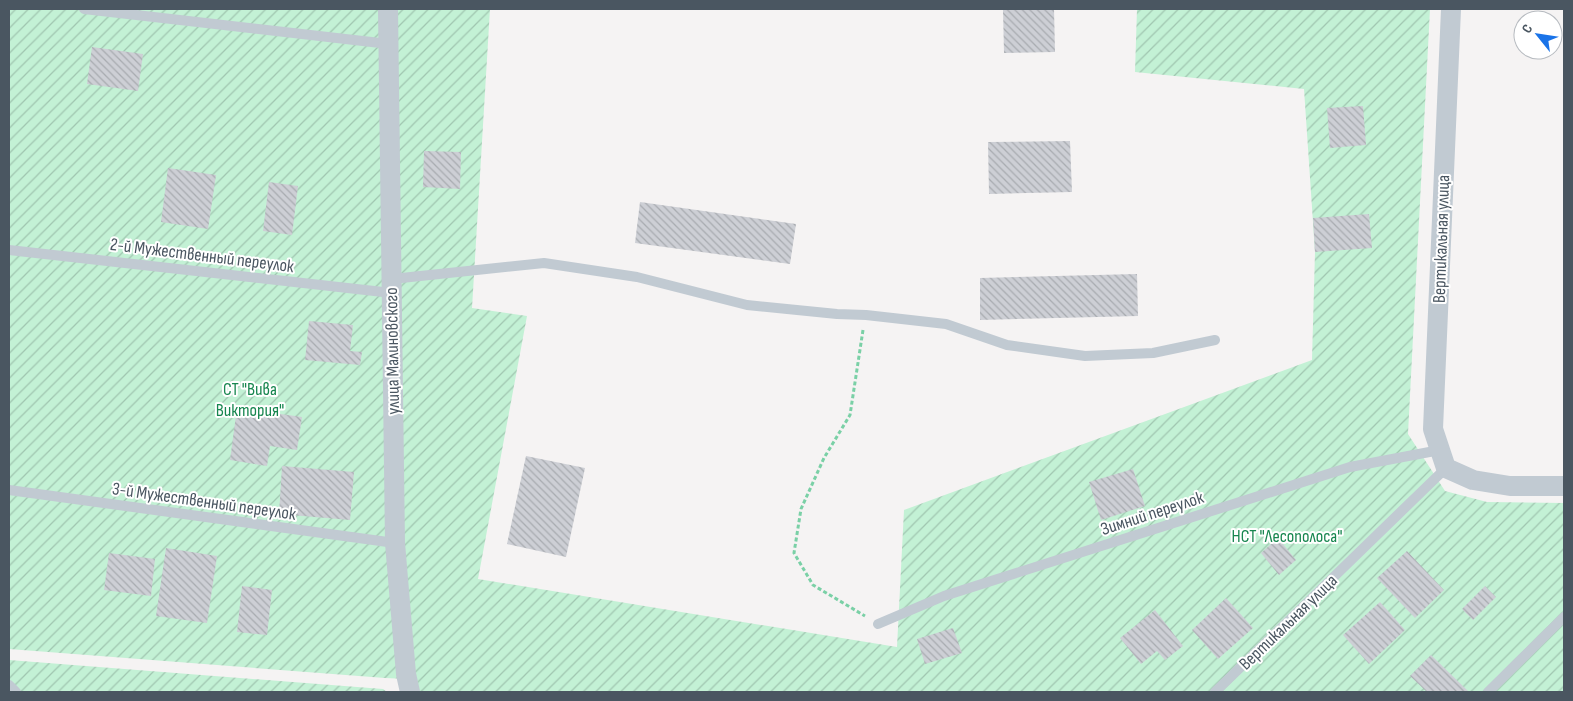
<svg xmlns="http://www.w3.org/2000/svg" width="1573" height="701" font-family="'Sofia Sans Condensed',sans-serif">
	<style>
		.garden { fill: url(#garden-furrows) }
		.building { fill: url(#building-back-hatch) }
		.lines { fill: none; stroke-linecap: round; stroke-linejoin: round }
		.path { stroke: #7ad0a6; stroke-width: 3; stroke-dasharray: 4 2.5; stroke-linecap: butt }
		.lane { stroke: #c1cad2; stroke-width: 10 }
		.street { stroke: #c1cad2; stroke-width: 20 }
		.labels { text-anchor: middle; stroke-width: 4; stroke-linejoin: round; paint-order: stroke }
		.street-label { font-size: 18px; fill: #4a5661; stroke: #fff }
		.park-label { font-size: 18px; fill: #17864f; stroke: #fff }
	</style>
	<defs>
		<pattern id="garden-furrows" width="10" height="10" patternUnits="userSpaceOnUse" patternTransform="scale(1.25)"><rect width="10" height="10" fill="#c3f1d5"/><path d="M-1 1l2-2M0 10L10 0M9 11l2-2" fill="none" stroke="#a0c6b0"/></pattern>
		<pattern id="building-back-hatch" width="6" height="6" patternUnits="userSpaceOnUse" patternTransform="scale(1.25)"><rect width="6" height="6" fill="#cdcfd5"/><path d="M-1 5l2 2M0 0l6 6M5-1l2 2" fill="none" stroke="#a8abb0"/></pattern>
	</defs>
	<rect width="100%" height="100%" fill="#f5f3f3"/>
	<g class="garden">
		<path d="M9 9H490L472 308 527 316 478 579 897 647 904 510 1312 360 1315 252 1304 89 1135 72 1137 9H1430L1408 434 1445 491 1487 502 1564 503V692H413L409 679 385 678 9 649Z"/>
		<path d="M9 660 383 689 387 692H9Z"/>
	</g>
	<g class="building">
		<path d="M1003 9H1054L1055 52 1004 53Z"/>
		<path d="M92 47 143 54 138 91 87 84Z"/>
		<path d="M1363 106 1366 145 1330 148 1327 108Z"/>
		<path d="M1070 141 1072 192 989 194 988 142Z"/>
		<path d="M424 151 461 152 460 189 423 187Z"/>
		<path d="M168 168 216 175 208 229 161 222Z"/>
		<path d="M269 182 298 186 292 235 263 231Z"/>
		<path d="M640 202 796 224 790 264 635 243Z"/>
		<path d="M1369 214 1372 248 1315 252 1313 218Z"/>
		<path d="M1137 274 1138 316 980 320V278Z"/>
		<path d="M309 321 353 325 350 351 362 352 360 365 305 360Z"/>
		<path d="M237 408 302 417 297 450 270 446 267 466 230 460Z"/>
		<path d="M526 456 585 468 566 557 507 544Z"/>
		<path d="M282 466 354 472 350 520 279 514Z"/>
		<path d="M1133 469 1145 506 1101 520 1089 482Z"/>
		<path d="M1278 538 1296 560 1279 575 1261 553Z"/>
		<path d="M166 548 217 556 207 623 156 616Z"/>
		<path d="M1407 551 1444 590 1415 618 1377 578Z"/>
		<path d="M109 553 155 559 151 596 104 590Z"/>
		<path d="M242 586 272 590 267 635 237 632Z"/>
		<path d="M1485 586 1496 597 1473 620 1462 609Z"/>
		<path d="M1226 598 1253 628 1218 659 1192 630Z"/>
		<path d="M1380 602 1405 630 1369 664 1343 635Z"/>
		<path d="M1155 610 1183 646 1165 660 1157 651 1141 664 1120 638Z"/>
		<path d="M953 628 962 653 925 664 917 639Z"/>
		<path d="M1431 655 1469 692H1427L1410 676Z"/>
	</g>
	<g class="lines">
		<path class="path" d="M863 330 850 415 824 458 801 509 794 553 813 585 865 616"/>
		<g class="lane">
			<path d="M84 9 389 44"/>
			<path d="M9 250 392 293"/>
			<path d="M392 279 544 263 637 277 747 305 837 314 866 315 946 324 1007 345 1085 356 1153 353 1215 340"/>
			<path d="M9 490 395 543"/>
			<path d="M878 624 944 596 1350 467 1440 450"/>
			<path d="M9 685 16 692"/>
			<path d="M1215 692 1446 468"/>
			<path d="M1488 692 1564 617"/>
		</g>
		<g class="street">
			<path d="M388 9 395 543 406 674 410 692"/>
			<path d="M1451 9 1433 429 1446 468 1473 480 1510 486H1564"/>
		</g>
	</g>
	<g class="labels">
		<g class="street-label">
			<text transform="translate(1441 239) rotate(-88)" y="6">Вертикальная улица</text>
			<text transform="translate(202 255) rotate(7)" y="6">2-й Мужественный переулок</text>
			<text transform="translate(392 351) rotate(-91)" y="6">улица Малиновского</text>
			<text transform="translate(204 501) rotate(8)" y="6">3-й Мужественный переулок</text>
			<text transform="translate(1152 513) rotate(-18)" y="6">Зимний переулок</text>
			<text transform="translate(1288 622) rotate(-44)" y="6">Вертикальная улица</text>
		</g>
		<g class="park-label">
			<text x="250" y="395">СТ "Вива<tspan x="250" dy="21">Виктория"</tspan></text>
			<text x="1287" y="542">НСТ "Лесополоса"</text>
		</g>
	</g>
	<rect width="1573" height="701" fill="none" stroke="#4a5661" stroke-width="20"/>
	<g transform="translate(1538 35) rotate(300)"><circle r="24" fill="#ffffff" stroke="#b7bbc0"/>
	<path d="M0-4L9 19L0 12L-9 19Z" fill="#1a73e8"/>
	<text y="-8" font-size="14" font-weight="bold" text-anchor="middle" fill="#4a5661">С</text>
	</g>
</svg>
